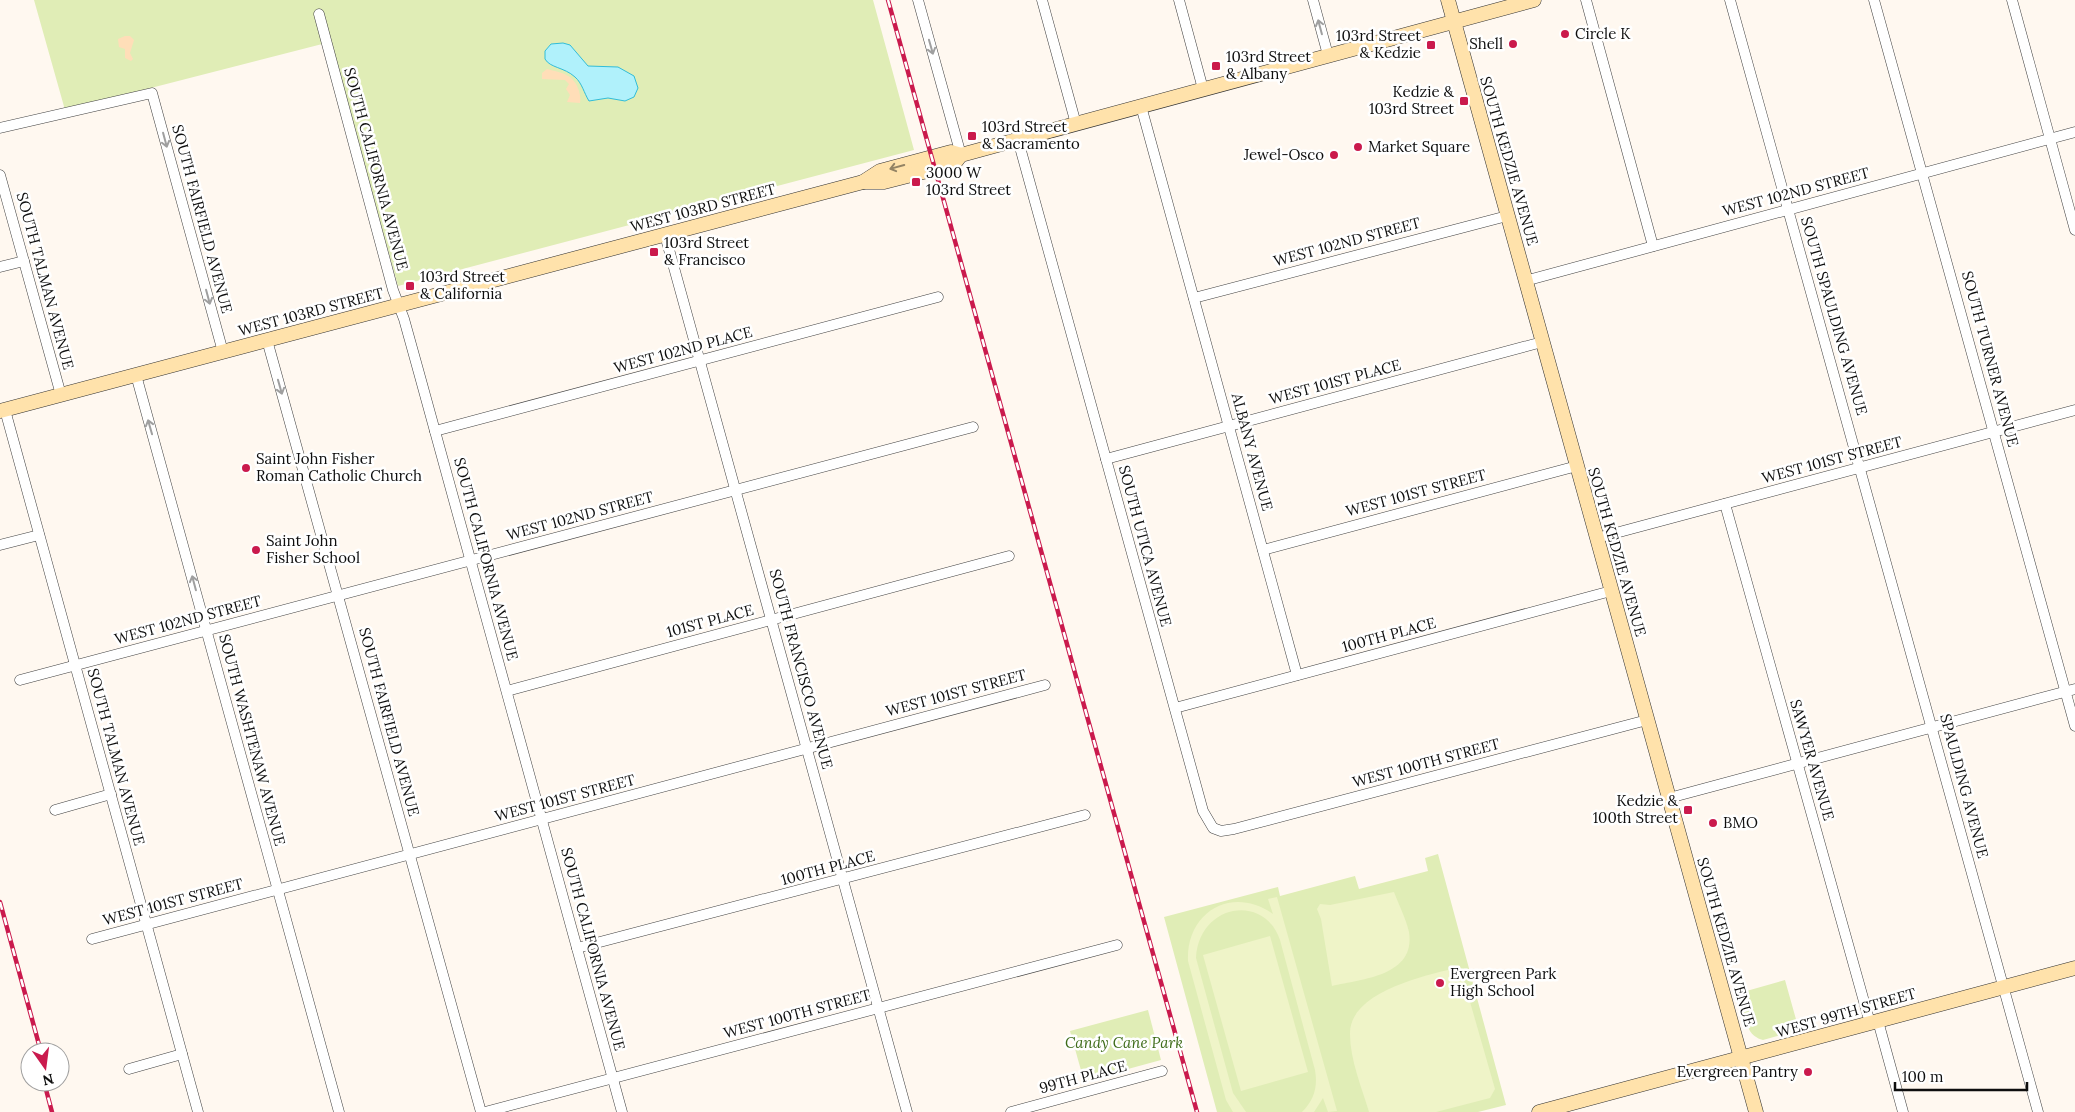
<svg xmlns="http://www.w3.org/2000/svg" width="2075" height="1112" font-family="Lora,serif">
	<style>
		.green { fill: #e0edb6 }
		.sand { fill: #ffdeb8 }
		.pitch { fill: #eff4c8 }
		.water { fill: #b0f1fb; stroke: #31bdd8 }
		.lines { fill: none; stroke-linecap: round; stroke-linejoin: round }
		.street-casing { stroke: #414141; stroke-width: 11 }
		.secondary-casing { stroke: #303030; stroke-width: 15 }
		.street { stroke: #fff; stroke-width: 10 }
		.secondary { stroke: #ffe2ab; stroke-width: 14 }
		.rail-casing { stroke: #ca1a4d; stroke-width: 4.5 }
		.rail { stroke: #fff; stroke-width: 2.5; stroke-dasharray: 8; stroke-linecap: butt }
		.oneway { stroke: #9f9f9f }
		.oneway2 { stroke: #938364 }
		.poi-dot { fill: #ca1a4d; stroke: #fff; stroke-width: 2 }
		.labels { text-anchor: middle; stroke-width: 5; stroke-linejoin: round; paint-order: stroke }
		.poi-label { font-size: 15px; fill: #0e0e0e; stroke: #fff; text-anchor: start }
		.street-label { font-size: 15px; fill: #0e0e0e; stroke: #fff }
		.park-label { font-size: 15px; font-style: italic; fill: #3e6c19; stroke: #fff }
	</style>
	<rect width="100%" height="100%" fill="#fff8f0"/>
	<g class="green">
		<path d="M34 0H873L914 150 398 286 330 42 65 110Z"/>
		<path d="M1438 854 1506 1105 1478 1112H1217L1164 917 1278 887 1280 896 1355 876 1359 889 1428 871 1425 858Z"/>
		<path d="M1785 980 1799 1030 1763 1040C1748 1036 1747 1024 1744 1012L1749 1010 1743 992Z"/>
		<path d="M1148 1010 1161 1060 1084 1081 1070 1031Z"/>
	</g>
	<g class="sand">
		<path d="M125 36H130L134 40 130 53 133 59 131 61 125 58V49L119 47 118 39Z"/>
		<path d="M547 69C562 73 574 74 579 91 580 96 581 98 580 103L567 102 570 95 566 89 569 84 565 80 542 79V73Z"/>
	</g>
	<g class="pitch">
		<path d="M1394 892C1399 905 1406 919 1409 932 1416 976 1362 979 1332 986L1321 919 1317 909 1320 904 1330 905Z"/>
		<path d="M1277 897 1337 1111 1328 1112 1323 1098 1314 1112H1302C1314 1100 1318 1087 1315 1070L1280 940C1264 893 1199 904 1196 958L1233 1093 1246 1112H1233L1226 1100 1188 961C1186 912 1232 885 1273 914L1268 899Z"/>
		<path d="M1270 936 1308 1072 1241 1091 1203 955Z"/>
		<path d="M1460 967 1495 1089 1490 1098 1436 1112H1369C1362 1088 1350 1060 1350 1034 1349 991 1428 975 1460 967Z"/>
	</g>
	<path class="water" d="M563 43 570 45 588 66 618 67 634 76 638 88 634 97 625 101 608 98 589 101C584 93 582 83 575 77 564 67 550 68 545 59V51L551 44Z"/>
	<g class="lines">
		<g class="street-casing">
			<g id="street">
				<path d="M918 0 961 155"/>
				<path d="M1042 0 1076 124"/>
				<path d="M1179 0 1203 89"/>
				<path d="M1313 0 1328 55"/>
				<path d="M1586 0 1653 246"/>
				<path d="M1730 0 2038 1112"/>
				<path d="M1874 0 2075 726"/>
				<path d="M2012 0 2075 230"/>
				<path d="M319 14 393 290 404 319 419 373 622 1112"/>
				<path d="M1141 106 1297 675"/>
				<path d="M0 128 152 93 223 352"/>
				<path d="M1018 140 1203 811 1213 828 1221 831 1234 829 1647 720"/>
				<path d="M0 175 61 395"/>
				<path d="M665 235 907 1112"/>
				<path d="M0 267 24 261"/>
				<path d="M1525 281 2075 132"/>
				<path d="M1194 298 1507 216"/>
				<path d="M267 340 481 1112"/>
				<path d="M136 375 339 1112"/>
				<path d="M5 410 198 1112"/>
				<path d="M435 431 938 297"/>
				<path d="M1106 459 1542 342"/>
				<path d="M1725 504 1870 1023"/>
				<path d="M1597 538 2075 410"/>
				<path d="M0 545 39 535"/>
				<path d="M1263 550 1577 466"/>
				<path d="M20 680 973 427"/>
				<path d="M507 691 1009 556"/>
				<path d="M1175 708 1611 591"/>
				<path d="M1669 798 2075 689"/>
				<path d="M55 810 111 794"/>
				<path d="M92 939 1045 685"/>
				<path d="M577 948 1085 815"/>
				<path d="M1878 1021 1903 1112"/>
				<path d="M129 1069 182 1054"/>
				<path d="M485 1112 1117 945"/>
				<path d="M1011 1112 1162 1071"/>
			</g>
		</g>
		<g class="secondary-casing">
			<g id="secondary">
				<path d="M1448 0 1756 1112"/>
				<path d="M863 182 880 171 951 152 961 155"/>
				<path d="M0 411 863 182H884L935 169 954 164 961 155 1534 0"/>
				<path d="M1539 1112 2075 968"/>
			</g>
		</g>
		<use href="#street" class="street"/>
		<use href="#secondary" class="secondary"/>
		<g class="rail-casing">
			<g id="rail">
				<path d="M888 0 1197 1112"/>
				<path d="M0 902 41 1052"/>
				<path d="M44 1082 52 1112"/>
			</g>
		</g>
		<use href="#rail" class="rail"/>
	</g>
	<defs><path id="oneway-shaft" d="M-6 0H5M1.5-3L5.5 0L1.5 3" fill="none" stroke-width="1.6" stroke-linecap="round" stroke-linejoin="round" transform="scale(1.25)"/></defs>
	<g class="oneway">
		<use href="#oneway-shaft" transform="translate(1320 27) rotate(-105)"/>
		<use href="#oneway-shaft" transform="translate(931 47) rotate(74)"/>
		<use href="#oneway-shaft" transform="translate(165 140) rotate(75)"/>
		<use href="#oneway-shaft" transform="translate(208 297) rotate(75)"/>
		<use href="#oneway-shaft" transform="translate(280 387) rotate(74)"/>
		<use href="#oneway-shaft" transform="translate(150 427) rotate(-106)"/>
		<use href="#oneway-shaft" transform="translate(194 583) rotate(-105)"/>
	</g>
	<use class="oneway2" href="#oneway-shaft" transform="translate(897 167) rotate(165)"/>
	<g class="poi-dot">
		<circle cx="1565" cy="34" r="5"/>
		<circle cx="1513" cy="44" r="5"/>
		<rect x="1426" y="40" width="10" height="10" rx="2.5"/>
		<rect x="1211" y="61" width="10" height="10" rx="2.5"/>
		<rect x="1459" y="96" width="10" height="10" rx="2.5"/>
		<rect x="967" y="131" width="10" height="10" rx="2.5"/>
		<circle cx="1358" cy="147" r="5"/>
		<circle cx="1334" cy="155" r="5"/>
		<rect x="911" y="177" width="10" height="10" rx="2.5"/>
		<rect x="649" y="247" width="10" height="10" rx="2.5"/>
		<rect x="405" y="281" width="10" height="10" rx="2.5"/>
		<circle cx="246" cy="468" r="5"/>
		<circle cx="256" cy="550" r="5"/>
		<rect x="1683" y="805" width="10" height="10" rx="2.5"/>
		<circle cx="1713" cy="823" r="5"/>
		<circle cx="1440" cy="983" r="5"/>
		<circle cx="1808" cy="1072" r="5"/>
	</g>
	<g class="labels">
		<g class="poi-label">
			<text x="1575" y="39">Circle K</text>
			<text x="1421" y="41" text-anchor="end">103rd Street<tspan x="1421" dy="17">&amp; Kedzie</tspan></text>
			<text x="1503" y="49" text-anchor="end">Shell</text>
			<text x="1226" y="62">103rd Street<tspan x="1226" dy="17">&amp; Albany</tspan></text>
			<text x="1454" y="97" text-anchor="end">Kedzie &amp;<tspan x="1454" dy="17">103rd Street</tspan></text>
			<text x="982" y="132">103rd Street<tspan x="982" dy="17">&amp; Sacramento</tspan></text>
			<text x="1368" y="152">Market Square</text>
			<text x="1324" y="160" text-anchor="end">Jewel-Osco</text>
			<text x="926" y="178">3000 W<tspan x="926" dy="17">103rd Street</tspan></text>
			<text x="664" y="248">103rd Street<tspan x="664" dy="17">&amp; Francisco</tspan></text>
			<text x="420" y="282">103rd Street<tspan x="420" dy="17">&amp; California</tspan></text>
			<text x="256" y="464">Saint John Fisher<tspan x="256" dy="17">Roman Catholic Church</tspan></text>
			<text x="266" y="546">Saint John<tspan x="266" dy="17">Fisher School</tspan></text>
			<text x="1678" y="806" text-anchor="end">Kedzie &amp;<tspan x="1678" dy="17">100th Street</tspan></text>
			<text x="1723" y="828">BMO</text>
			<text x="1450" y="979">Evergreen Park<tspan x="1450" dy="17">High School</tspan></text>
			<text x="1798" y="1077" text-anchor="end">Evergreen Pantry</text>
		</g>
		<g class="street-label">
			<text transform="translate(1509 161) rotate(74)" y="5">SOUTH KEDZIE AVENUE</text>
			<text transform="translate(376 169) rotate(75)" y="5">SOUTH CALIFORNIA AVENUE</text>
			<text transform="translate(1796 192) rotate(-15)" y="5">WEST 102ND STREET</text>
			<text transform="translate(703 208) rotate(-15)" y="5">WEST 103RD STREET</text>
			<text transform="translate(202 219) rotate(75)" y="5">SOUTH FAIRFIELD AVENUE</text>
			<text transform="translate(1347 242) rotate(-15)" y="5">WEST 102ND STREET</text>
			<text transform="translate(45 281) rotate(75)" y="5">SOUTH TALMAN AVENUE</text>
			<text transform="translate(311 312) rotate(-15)" y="5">WEST 103RD STREET</text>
			<text transform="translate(1834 316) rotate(74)" y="5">SOUTH SPAULDING AVENUE</text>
			<text transform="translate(683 350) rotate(-15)" y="5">WEST 102ND PLACE</text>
			<text transform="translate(1990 359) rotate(75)" y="5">SOUTH TURNER AVENUE</text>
			<text transform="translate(1335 382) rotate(-15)" y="5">WEST 101ST PLACE</text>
			<text transform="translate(1252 452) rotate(75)" y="5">ALBANY AVENUE</text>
			<text transform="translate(1832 460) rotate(-15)" y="5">WEST 101ST STREET</text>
			<text transform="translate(1416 493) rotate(-15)" y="5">WEST 101ST STREET</text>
			<text transform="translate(580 516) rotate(-15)" y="5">WEST 102ND STREET</text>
			<text transform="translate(1145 546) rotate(75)" y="5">SOUTH UTICA AVENUE</text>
			<text transform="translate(1617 552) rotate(74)" y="5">SOUTH KEDZIE AVENUE</text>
			<text transform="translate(486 559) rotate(75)" y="5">SOUTH CALIFORNIA AVENUE</text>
			<text transform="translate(188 620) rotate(-15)" y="5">WEST 102ND STREET</text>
			<text transform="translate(710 621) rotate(-15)" y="5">101ST PLACE</text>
			<text transform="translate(1389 635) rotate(-15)" y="5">100TH PLACE</text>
			<text transform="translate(801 669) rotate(75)" y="5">SOUTH FRANCISCO AVENUE</text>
			<text transform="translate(956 693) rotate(-15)" y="5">WEST 101ST STREET</text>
			<text transform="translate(389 722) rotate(75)" y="5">SOUTH FAIRFIELD AVENUE</text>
			<text transform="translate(252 740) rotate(75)" y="5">SOUTH WASHTENAW AVENUE</text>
			<text transform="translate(116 757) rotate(75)" y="5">SOUTH TALMAN AVENUE</text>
			<text transform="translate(1812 760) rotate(74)" y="5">SAWYER AVENUE</text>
			<text transform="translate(1426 763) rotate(-15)" y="5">WEST 100TH STREET</text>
			<text transform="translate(1964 786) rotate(75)" y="5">SPAULDING AVENUE</text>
			<text transform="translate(565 798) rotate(-15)" y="5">WEST 101ST STREET</text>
			<text transform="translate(828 868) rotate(-15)" y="5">100TH PLACE</text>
			<text transform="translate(173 902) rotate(-15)" y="5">WEST 101ST STREET</text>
			<text transform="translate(1726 942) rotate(74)" y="5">SOUTH KEDZIE AVENUE</text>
			<text transform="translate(593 949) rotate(75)" y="5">SOUTH CALIFORNIA AVENUE</text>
			<text transform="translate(1846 1013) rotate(-16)" y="5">WEST 99TH STREET</text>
			<text transform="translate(797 1014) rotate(-15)" y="5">WEST 100TH STREET</text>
			<text transform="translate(1083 1077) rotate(-15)" y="5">99TH PLACE</text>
		</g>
		<g class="park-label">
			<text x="1124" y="1048">Candy Cane Park</text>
		</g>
	</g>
	<g transform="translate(45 1067) rotate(166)"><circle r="24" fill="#ffffff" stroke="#9f9f9f"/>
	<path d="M0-4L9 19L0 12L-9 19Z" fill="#ca1a4d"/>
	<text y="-8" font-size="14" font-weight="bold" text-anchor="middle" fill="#0e0e0e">N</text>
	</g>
	<path d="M1895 1082v8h132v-8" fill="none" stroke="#0e0e0e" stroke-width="2.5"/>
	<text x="1902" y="1082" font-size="15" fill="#0e0e0e" stroke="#ffffff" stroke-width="4" paint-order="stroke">100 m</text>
</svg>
